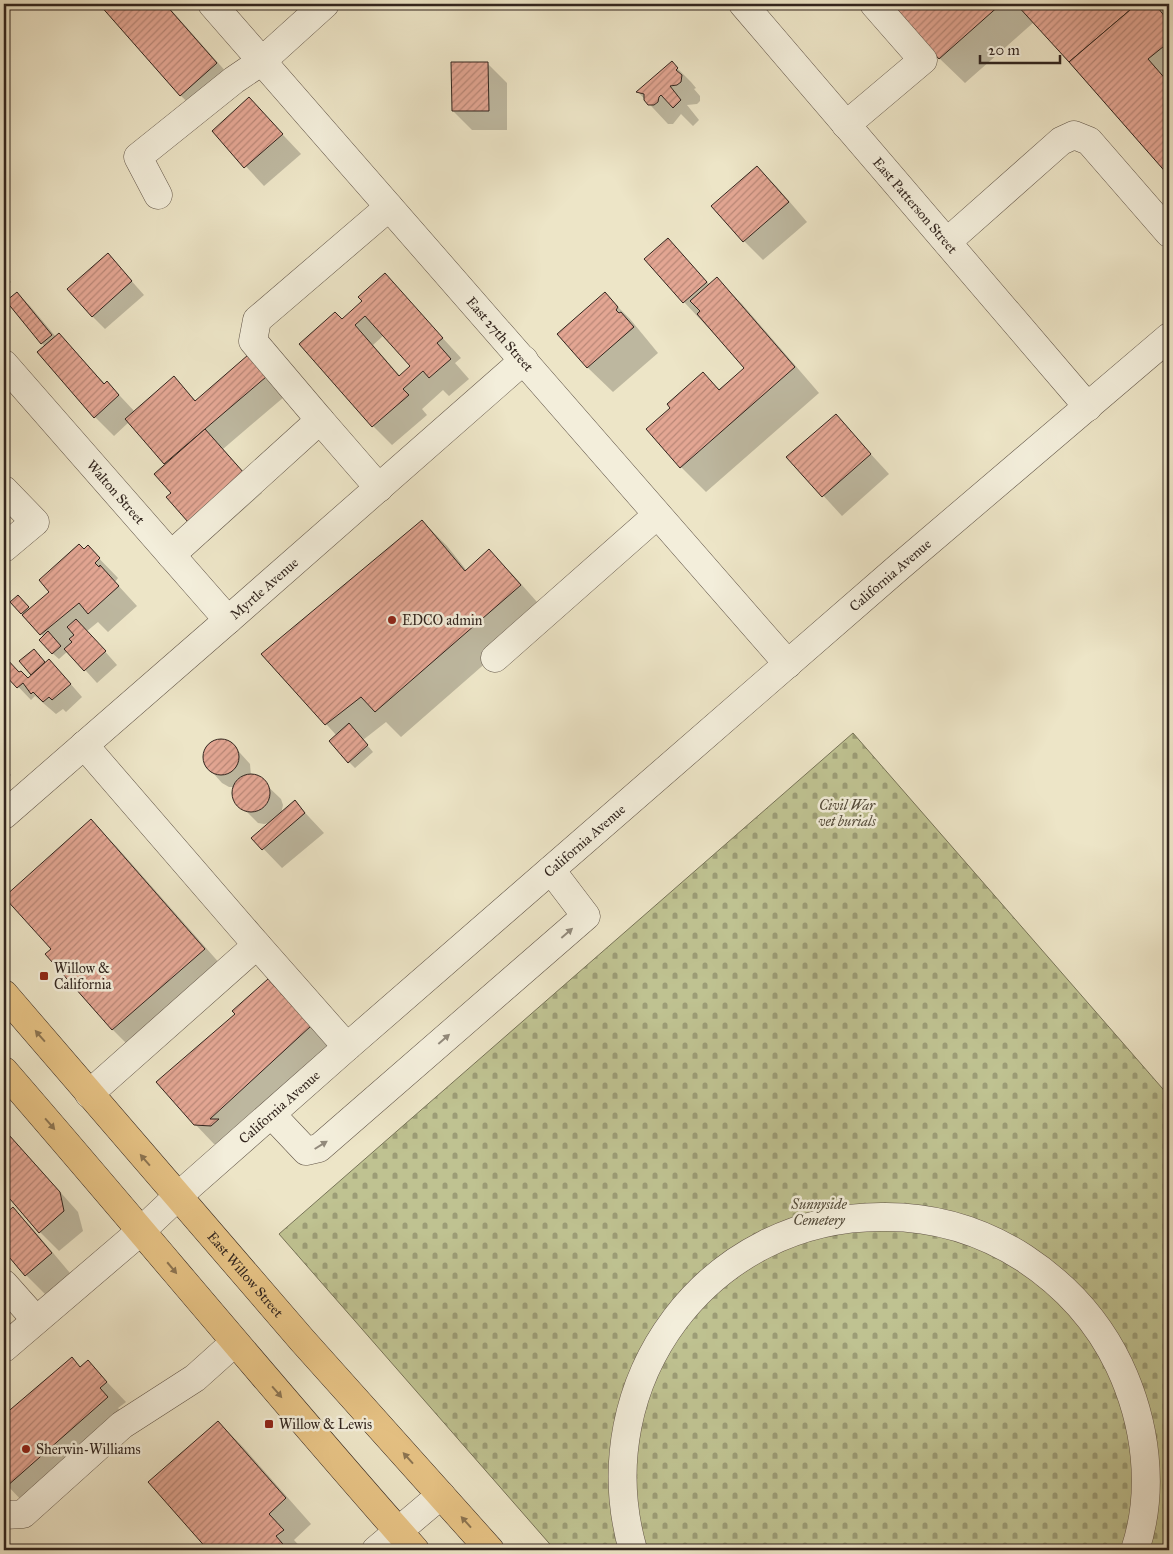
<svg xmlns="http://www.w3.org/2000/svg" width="1173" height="1554" font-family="'IM FELL Great Primer',serif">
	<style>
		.cemetery { fill: url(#cemetery-stones); stroke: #787458 }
		.shadow { fill: #0003; fill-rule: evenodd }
		.building { fill: url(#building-hatch); stroke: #32251e; fill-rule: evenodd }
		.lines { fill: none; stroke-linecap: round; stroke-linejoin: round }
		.minor-casing { stroke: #615548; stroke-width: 29 }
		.major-casing { stroke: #32251e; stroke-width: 29 }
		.minor { stroke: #f3eedb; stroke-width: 28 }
		.major { stroke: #e6c284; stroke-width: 28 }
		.oneway { fill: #928a7c }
		.oneway2 { fill: #8c7451 }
		.poi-dot { fill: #8f2418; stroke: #f3eedb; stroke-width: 2 }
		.labels { text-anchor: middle; stroke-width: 5; stroke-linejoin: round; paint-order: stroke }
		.street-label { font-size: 14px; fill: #32251e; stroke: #f3eedb }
		.poi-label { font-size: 14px; fill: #32251e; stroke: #f3eedb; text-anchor: start }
		.park-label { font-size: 14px; font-style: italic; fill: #554c3b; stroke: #f3eedb }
	</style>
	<defs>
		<pattern id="cemetery-stones" width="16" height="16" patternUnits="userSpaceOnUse" patternTransform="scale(1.25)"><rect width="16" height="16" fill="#bfc291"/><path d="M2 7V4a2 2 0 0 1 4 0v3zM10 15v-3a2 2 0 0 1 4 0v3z" fill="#9c9d76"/></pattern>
		<pattern id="building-hatch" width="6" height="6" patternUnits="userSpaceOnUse" patternTransform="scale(1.25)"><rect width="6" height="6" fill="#e3a693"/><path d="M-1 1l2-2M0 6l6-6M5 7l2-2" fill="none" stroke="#b98777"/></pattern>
	</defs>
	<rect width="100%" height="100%" fill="#ede5c7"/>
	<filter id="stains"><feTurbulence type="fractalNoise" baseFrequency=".004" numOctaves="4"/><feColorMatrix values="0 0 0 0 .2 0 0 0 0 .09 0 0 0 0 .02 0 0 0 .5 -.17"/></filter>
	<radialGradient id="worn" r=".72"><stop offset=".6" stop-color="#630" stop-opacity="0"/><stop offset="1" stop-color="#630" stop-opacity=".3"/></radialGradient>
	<path class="cemetery" d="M853 733 1169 1096V1550H555L279 1234Z"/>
	<g class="shadow">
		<path d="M101 4H166L235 82 200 114 180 95Z"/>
		<path d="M893 4H1169V174L1034 22 965 83 939 58Z"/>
		<path d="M672 63 691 82 696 88 694 89 700 96V101L697 104 687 105 699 120 693 126 681 114 673 124H668L638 92Z"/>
		<path d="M488 64 507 83V130H472L453 111Z"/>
		<path d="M249 99 301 154 264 186 213 131Z"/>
		<path d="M757 167 776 186 807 222 763 260 744 241Z"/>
		<path d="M668 240 710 285 717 279 742 304 819 393 706 492 681 467 672 408 703 374 720 390 746 368 684 302Z"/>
		<path d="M120 268 144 295 105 329 92 316Z"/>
		<path d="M4 275 11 282 4 288Z"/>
		<path d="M385 275 461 358 455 363 469 379 449 396 443 390 422 409 427 415 392 445 373 426 301 344 342 320 364 301ZM384 335 411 366 400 376 373 345Z"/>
		<path d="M17 293 30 306 56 337 59 335 105 384 107 382 135 412 174 378 196 401 248 357 284 397 223 449 262 493 208 541 189 521 172 493 166 465 129 422 114 436 95 417 42 343Z"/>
		<path d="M605 294 630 319 658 353 613 392 587 367Z"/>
		<path d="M836 416 889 474 842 516 788 457Z"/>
		<path d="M422 521 447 546 467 571 489 551 514 576 545 611 401 737 386 722 363 740 373 752 355 768 349 762 337 736 263 654Z"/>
		<path d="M88 547 118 578 115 582 137 606 108 632 98 622 87 631 117 665 97 683 68 651 59 659 52 653 44 637 12 602H24L30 610 50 592Z"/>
		<path d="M40 656 46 664 62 674 82 697 66 712 63 709 56 714 35 696 31 700 8 676 4 680V660L5 659 28 680 33 675 21 662Z"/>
		<path d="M225 741 231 743 250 764 251 776 258 777 281 799 283 805 281 814 295 802 324 833 282 868 253 838 270 823 264 824 258 823 236 801 234 789 236 787H229L222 783 205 764 204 752 209 745 213 742Z"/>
		<path d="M4 767 11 775 4 782Z"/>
		<path d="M91 821 116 846 229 974 138 1055 113 1030 47 954 53 949Z"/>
		<path d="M268 980 329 1045 230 1145 214 1144 195 1124 236 1014Z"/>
		<path d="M9 1136 28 1156 78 1212 83 1231 59 1251 40 1232 4 1190V1141Z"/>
		<path d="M13 1209 32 1228 70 1273 45 1294 26 1275 12 1245 4 1236V1216Z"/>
		<path d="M88 1362 126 1402 118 1408 126 1417 26 1505 4 1482V1416L46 1379 47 1380 81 1368Z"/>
		<path d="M218 1422 243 1447 311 1524 294 1540 303 1550H209L150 1482Z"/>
	</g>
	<g class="building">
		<path d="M99 4H165L217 63 180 96Z"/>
		<path d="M891 4H1001L939 59Z"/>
		<path d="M1016 4H1137L1069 62Z"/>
		<path d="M1137 4H1155L1169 22V42L1148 59 1169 83V176L1069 62Z"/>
		<path d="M672 61 678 68 676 70 682 75 681 82 677 85 670 86 681 100 673 108 661 95 659 97 658 102 654 105H648L644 100V94L636 92Z"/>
		<path d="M451 62H488L489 111H452Z"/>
		<path d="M249 97 283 134 244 168 212 131Z"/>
		<path d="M757 166 789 202 743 242 711 206Z"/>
		<path d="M668 238 707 282 683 303 644 259Z"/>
		<path d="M108 253 132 281 92 317 67 289Z"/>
		<path d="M385 273 443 338 437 343 451 359 429 378 423 371 403 389 409 395 372 427 299 344 335 312 342 319 362 301 358 297ZM365 316 410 366 399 376 355 325Z"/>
		<path d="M717 277 795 367 680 468 646 429 670 408 667 404 703 372 719 390 744 368 697 314 700 311 690 301Z"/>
		<path d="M17 292 52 335 41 344 6 301Z"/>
		<path d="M605 292 618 307 616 310 619 313 621 312 634 327 587 368 557 334Z"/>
		<path d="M59 333 104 384 107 381 119 395 94 418 37 352Z"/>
		<path d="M248 355 266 377 164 464 125 419 174 376 195 401Z"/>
		<path d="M836 414 871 454 822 497 786 457Z"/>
		<path d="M205 429 244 473 188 522 166 497 171 493 154 474Z"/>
		<path d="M422 520 465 571 489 549 521 585 375 712 361 697 325 725 261 654Z"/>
		<path d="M79 544 84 549 88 545 100 558 95 563 99 567 100 565 119 586 88 614 79 603 40 635 22 615 49 592 39 580Z"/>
		<path d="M18 595 29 607 21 614 10 602Z"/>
		<path d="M76 619 106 651 84 671 64 649 72 642 69 639 74 635 67 627Z"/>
		<path d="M48 631 61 646 52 654 39 640Z"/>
		<path d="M34 649 45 662 31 675 19 661Z"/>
		<path d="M5 657 19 672 21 671 28 678 49 659 71 684 52 700 49 697 43 702 33 692 31 694 23 683 17 688 4 674V658Z"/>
		<path d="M349 723 368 745 348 763 329 741Z"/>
		<circle cx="221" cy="757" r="18"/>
		<circle cx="251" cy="793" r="19"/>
		<path d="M295 800 305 813 262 850 251 838Z"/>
		<path d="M91 819 205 949 112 1030 45 954 51 949 4 897Z"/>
		<path d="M268 979 311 1026 210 1119H219L211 1126 194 1125 156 1082 235 1014 232 1011Z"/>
		<path d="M9 1135 60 1192 64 1211 39 1233 4 1192V1140Z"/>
		<path d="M13 1207 52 1253 25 1276 4 1251 10 1245 4 1238V1215Z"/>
		<path d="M72 1357 80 1367 88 1360 107 1382 100 1388 108 1397 6 1487 4 1484V1415Z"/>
		<path d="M218 1421 286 1498 269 1514 284 1530 276 1536 288 1550H208L148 1482Z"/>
	</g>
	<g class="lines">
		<g class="minor-casing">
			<g id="minor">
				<path id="s1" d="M212 4 788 664"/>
				<path id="s2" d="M743 4 1088 407"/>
				<path d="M846 125 923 60 874 4"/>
				<path d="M158 195 138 157 234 80 262 61 325 4"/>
				<path d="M947 242 1061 141 1074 135 1089 141 1169 233"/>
				<path id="s3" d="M4 364 228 620"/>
				<path d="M320 420 253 341 257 320 389 207"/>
				<path d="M4 490 35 522 4 548"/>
				<path d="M171 555 320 420 379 488"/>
				<path d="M495 658 657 515"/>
				<path d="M84 745 257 945 347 1047"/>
				<path id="s4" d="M4 815 228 620 524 360"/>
				<path d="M89 1094 257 945"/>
				<path d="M272 1115 306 1151 319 1148 586 916 551 870"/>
				<path d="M4 1284 36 1320"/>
				<path id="s5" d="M4 1348 141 1231 177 1197 347 1047 899 567 1169 337"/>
				<path d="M4 1515 23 1514 122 1425 195 1378 234 1343"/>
				<path d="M376 1550 441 1495"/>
				<path d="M633 1550C585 1382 709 1214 886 1217 935 1217 982 1231 1024 1258 1065 1285 1098 1321 1119 1365 1146 1422 1155 1490 1135 1550"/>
			</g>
		</g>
		<g class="major-casing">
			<g id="major">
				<path id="s6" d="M4 994 302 1340 490 1550"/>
				<path d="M4 1071C142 1230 275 1392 415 1550"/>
			</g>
		</g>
		<use href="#minor" class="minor"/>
		<use href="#major" class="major"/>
	</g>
	<defs><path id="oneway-solid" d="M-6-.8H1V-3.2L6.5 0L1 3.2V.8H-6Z" transform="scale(1.25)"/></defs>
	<g class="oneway">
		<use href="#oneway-solid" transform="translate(567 933) rotate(-41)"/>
		<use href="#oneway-solid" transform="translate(444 1039) rotate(-41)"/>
		<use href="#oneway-solid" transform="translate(321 1145) rotate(-32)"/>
	</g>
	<g class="oneway2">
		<use href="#oneway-solid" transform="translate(40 1036) rotate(-131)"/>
		<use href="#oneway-solid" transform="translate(50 1124) rotate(49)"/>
		<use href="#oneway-solid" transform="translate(145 1160) rotate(-131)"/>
		<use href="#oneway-solid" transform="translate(172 1268) rotate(50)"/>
		<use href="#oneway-solid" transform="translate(277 1392) rotate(49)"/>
		<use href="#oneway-solid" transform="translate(408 1458) rotate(-132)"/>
		<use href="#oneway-solid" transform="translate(466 1522) rotate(-132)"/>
	</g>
	<g class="poi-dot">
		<circle cx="392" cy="620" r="5"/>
		<rect x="39" y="971" width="10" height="10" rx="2.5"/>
		<rect x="264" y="1419" width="10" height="10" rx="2.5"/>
		<circle cx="26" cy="1449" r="5"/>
	</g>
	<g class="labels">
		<g class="street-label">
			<text dy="5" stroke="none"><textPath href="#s2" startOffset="265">East Patterson Street</textPath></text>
			<text dy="5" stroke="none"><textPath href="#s1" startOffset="438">East 27th Street</textPath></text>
			<text dy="5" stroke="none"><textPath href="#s3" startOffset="170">Walton Street</textPath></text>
			<text dy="5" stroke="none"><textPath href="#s5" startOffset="1176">California Avenue</textPath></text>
			<text dy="5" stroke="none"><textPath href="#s4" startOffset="345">Myrtle Avenue</textPath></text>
			<text dy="5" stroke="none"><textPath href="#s5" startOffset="771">California Avenue</textPath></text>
			<text dy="5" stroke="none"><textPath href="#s5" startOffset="366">California Avenue</textPath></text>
			<text dy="5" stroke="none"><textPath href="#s6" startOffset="370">East Willow Street</textPath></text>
		</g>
		<g class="poi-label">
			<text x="402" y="625">EDCO admin</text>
			<text x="54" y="973">Willow &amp;<tspan x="54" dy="16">California</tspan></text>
			<text x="279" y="1429">Willow &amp; Lewis</text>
			<text x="36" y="1454">Sherwin-Williams</text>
		</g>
		<g class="park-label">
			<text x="847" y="810">Civil War<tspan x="847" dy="16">vet burials</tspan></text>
			<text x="819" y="1209">Sunnyside<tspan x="819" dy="16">Cemetery</tspan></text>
		</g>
	</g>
	<rect width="1173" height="1554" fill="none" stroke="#ede5c7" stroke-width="20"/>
	<rect x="5" y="5" width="1163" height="1544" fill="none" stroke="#32251e" stroke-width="2.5"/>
	<rect x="10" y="10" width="1153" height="1534" fill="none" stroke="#32251e"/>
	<path d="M980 55v8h80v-8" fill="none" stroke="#32251e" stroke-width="2.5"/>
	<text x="988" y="55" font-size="15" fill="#32251e" stroke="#f3eedb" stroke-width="4" paint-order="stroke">20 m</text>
	<rect width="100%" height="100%" filter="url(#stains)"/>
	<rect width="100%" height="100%" fill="url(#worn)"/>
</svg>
